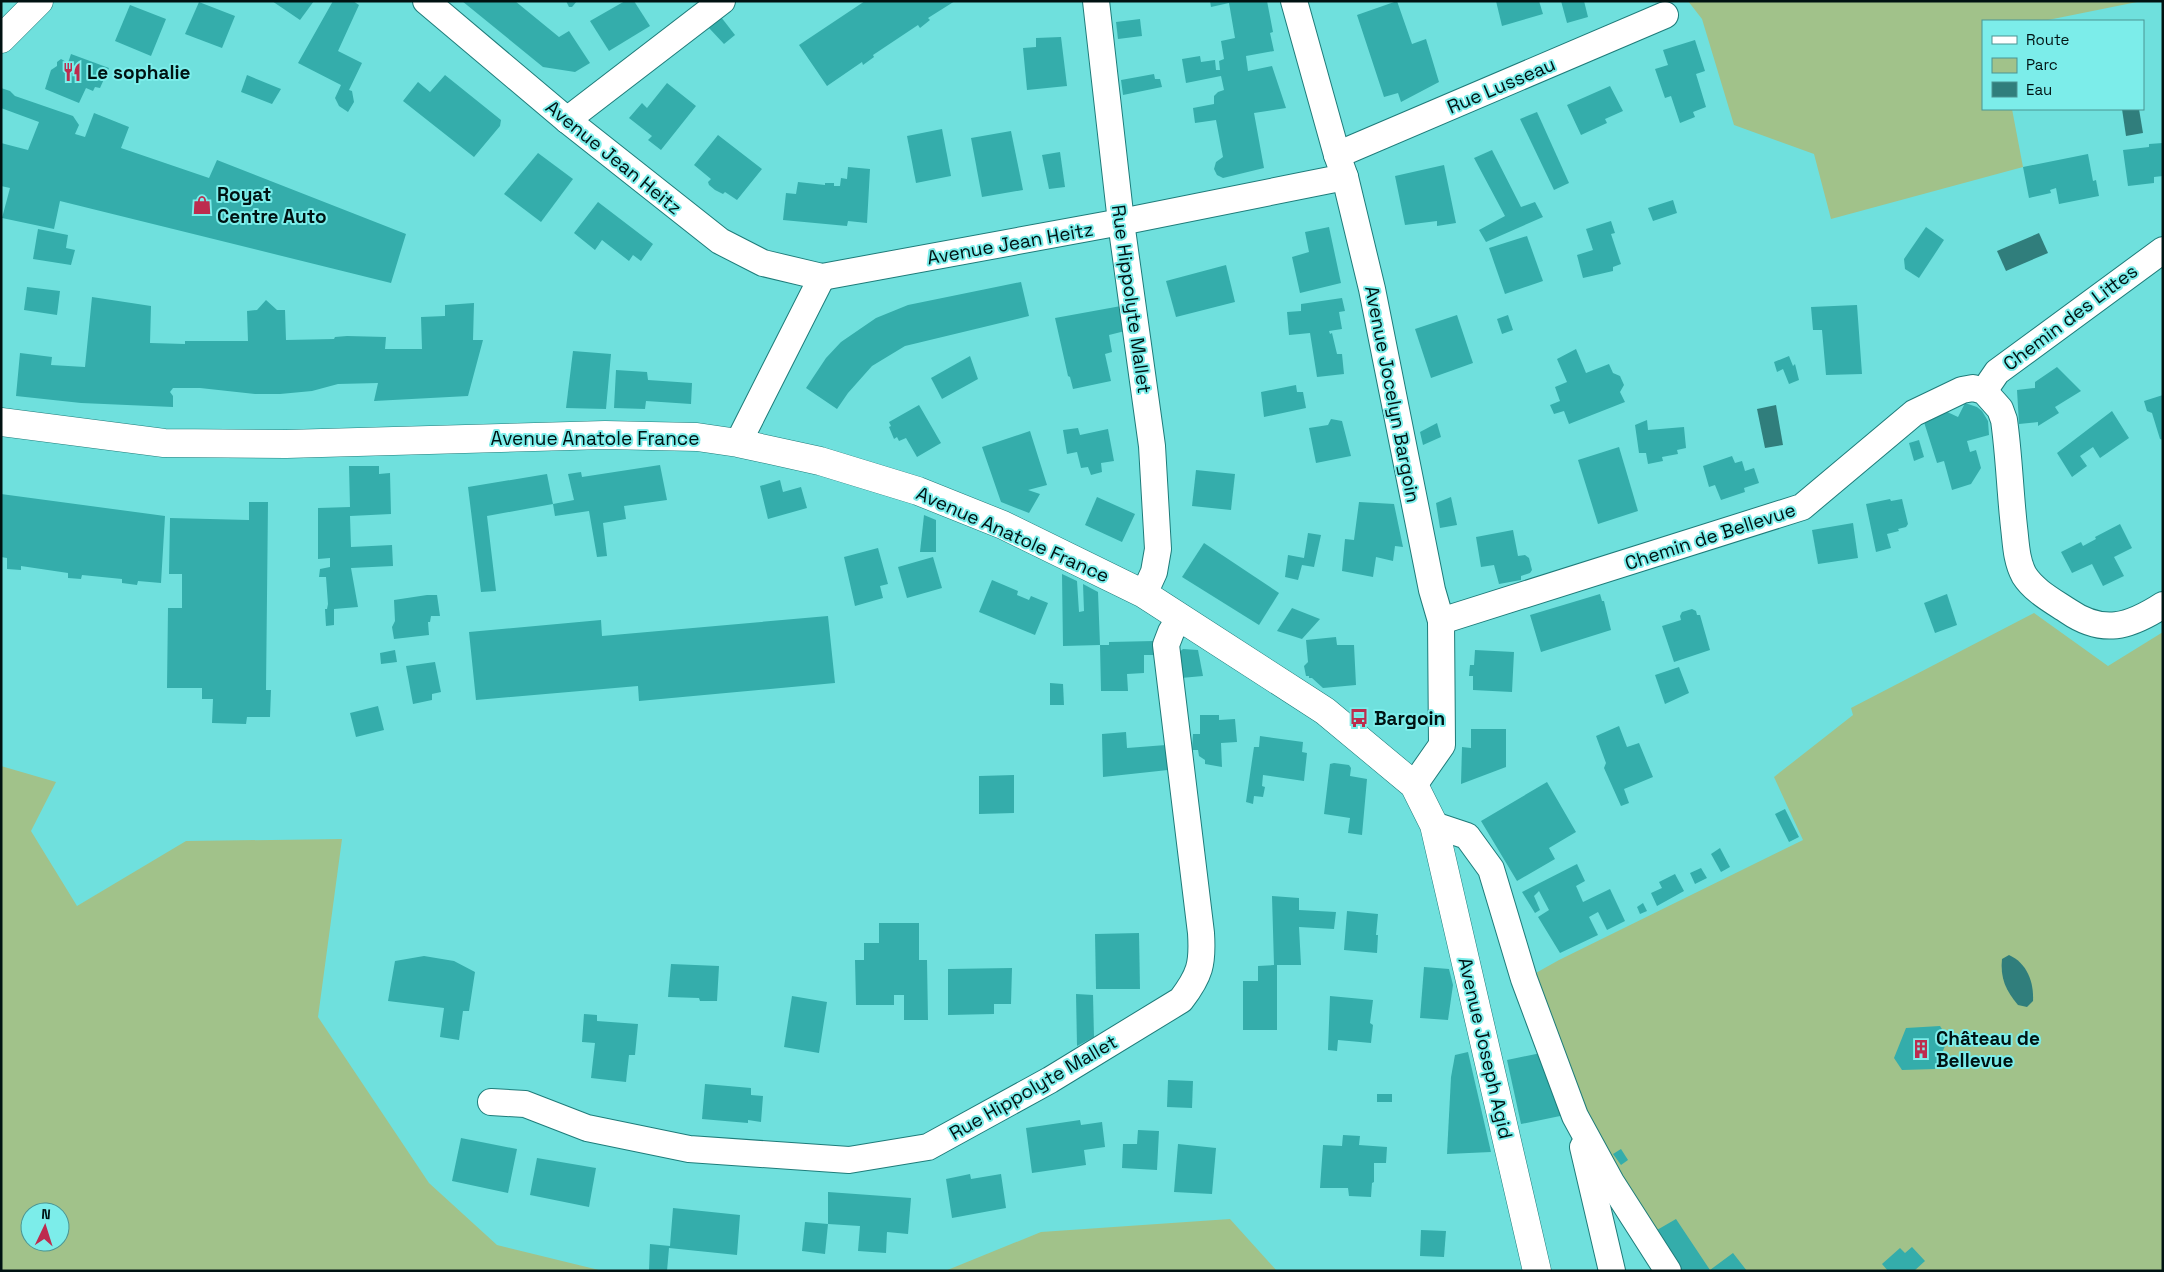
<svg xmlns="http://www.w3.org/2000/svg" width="2164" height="1272" font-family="'Space Grotesk',sans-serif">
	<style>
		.green { fill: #a1c28a; fill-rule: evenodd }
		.water { fill: #307e7c }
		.building { fill: #34adab }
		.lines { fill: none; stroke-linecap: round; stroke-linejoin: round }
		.minor-casing { stroke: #1e7c7a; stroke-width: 28 }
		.major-casing { stroke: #1e7c7a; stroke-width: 29 }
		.minor { stroke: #fff; stroke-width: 26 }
		.major { stroke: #fff; stroke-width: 28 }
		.labels { text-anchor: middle; stroke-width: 4; stroke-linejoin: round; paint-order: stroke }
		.poi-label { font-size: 19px; font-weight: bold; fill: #001212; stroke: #7cedea; text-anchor: start }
		.street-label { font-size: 19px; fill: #001212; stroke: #7cedea }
	</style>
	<rect width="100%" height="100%" fill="#6fe0dd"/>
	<g class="green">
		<path d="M1688 1H2142L2043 21H1983V109H2012L2023 167 1831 219 1814 154 1734 125 1702 19Z"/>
		<path d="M2034 613 2108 666 2163 632V1271H1680L1600 1143 1580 1099 1534 974 1559 960 1803 840 1774 777 1853 715 1851 708Z"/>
		<path d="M1 766 56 782 31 831 77 906 186 841 342 839 318 1017 429 1183 497 1245 603 1271H1ZM30 1212H60V1242H30Z"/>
		<path d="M1230 1219 1277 1271H945L1041 1232Z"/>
	</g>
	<g class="water">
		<path d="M2122 109H2139L2143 133 2126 136Z"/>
		<path d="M2039 233 2048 253 2006 271 1997 251Z"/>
		<path d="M1776 405 1783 445 1765 448 1757 409Z"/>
		<path d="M2009 955C2027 963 2034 982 2033 1001L2027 1007 2018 1005C2006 991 2000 978 2002 959Z"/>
	</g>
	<g class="building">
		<path d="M272 1H314L300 20Z"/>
		<path d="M333 1H353L359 5 338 51 362 63 349 90 352 91 354 102 348 112 339 106 335 98 341 85 298 63Z"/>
		<path d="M462 1H515L559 37 569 31 590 63 575 72 543 67Z"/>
		<path d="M566 1H577L572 7H569Z"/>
		<path d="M625 1H634L650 26 609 51 590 21Z"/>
		<path d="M865 1H955L928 18 930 20 920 28 918 25 873 55 874 57 863 65 862 62 827 86 799 45Z"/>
		<path d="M1210 1H1267L1273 32 1270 33 1274 51 1246 56 1248 71 1272 66 1286 108 1254 113 1264 168 1223 178 1217 175 1214 169 1216 162 1223 157 1216 120 1195 123 1193 108 1214 104V96L1218 92 1224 90 1221 76 1186 83 1182 59 1200 56 1201 62 1215 60 1216 70H1220L1219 61 1224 59 1221 41 1235 38 1229 3 1211 7Z"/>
		<path d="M1397 1 1412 44 1426 39 1439 82 1401 102 1398 93 1384 97 1357 15Z"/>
		<path d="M1496 1H1539L1543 14 1502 26Z"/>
		<path d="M1561 1H1584L1588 17 1567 23Z"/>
		<path d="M199 2 235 16 222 48 185 34Z"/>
		<path d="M130 5 166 19 151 56 115 41Z"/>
		<path d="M721 17 735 35 724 44 709 28Z"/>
		<path d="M1140 19 1142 36 1118 39 1116 22Z"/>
		<path d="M1061 37 1067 86 1027 90 1023 48 1036 47V38Z"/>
		<path d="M1695 40 1705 71 1696 74 1706 107 1693 112 1695 117 1680 123 1671 96 1665 98 1655 69 1668 65 1663 50Z"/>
		<path d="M71 54 109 68 100 88 95 87 93 91 86 88 79 103 45 89 51 70 57 66V62L61 59 68 63Z"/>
		<path d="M1154 74 1155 79H1160L1162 87 1123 95 1121 80Z"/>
		<path d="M247 75 281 89 272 104 241 92Z"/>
		<path d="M445 75 501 120 500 126 474 157 403 101 418 82 430 92Z"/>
		<path d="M667 83 696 106 661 150 648 140 652 136 629 118 642 103 647 108Z"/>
		<path d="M1610 86 1623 111 1605 119 1607 123 1581 135 1567 105Z"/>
		<path d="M1 88 10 91 15 96 73 116 79 125 75 134 85 137 94 113 129 127 121 148 209 178 217 160 406 234 391 283 60 201 54 229 2 218 10 188 1 186V143L28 150 39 122 1 108Z"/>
		<path d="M1537 112 1569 183 1554 190 1520 119Z"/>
		<path d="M942 129 951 176 916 183 907 136Z"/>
		<path d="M1011 131 1023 190 982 197 971 138Z"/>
		<path d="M718 135 762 169 737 200 725 192 723 194 715 190 709 185 708 182 711 179 694 165Z"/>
		<path d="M2163 143V176L2154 177V183L2128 186 2123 150 2149 147V144Z"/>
		<path d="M1492 150 1521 207 1535 202 1543 217 1486 242 1479 230 1505 216 1474 158Z"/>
		<path d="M1060 152 1065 187 1049 189 1042 155Z"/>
		<path d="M538 153 573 179 541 222 504 194Z"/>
		<path d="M2088 154 2093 181 2096 180 2099 196 2059 204 2056 188 2050 190 2051 193 2029 198 2023 167Z"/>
		<path d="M1444 165 1456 223 1437 226V221L1405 225 1395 176Z"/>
		<path d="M848 167 870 169 867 223 848 221 847 226 783 220 786 193 796 194 798 182 825 185V183H834V186H840L841 178 847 179Z"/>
		<path d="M1673 200 1677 213 1653 221 1648 208Z"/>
		<path d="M598 202 653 244 641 261 633 255 629 261 602 240 595 250 574 233Z"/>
		<path d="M1611 221 1615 233 1611 234 1621 264 1613 267V271L1583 278 1577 255 1593 250 1586 229Z"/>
		<path d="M1329 227 1341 283 1300 293 1292 257 1309 252 1305 232Z"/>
		<path d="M1926 227 1944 240 1919 278 1905 269 1904 259Z"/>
		<path d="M38 229 68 235 66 248 75 250 71 265 33 259Z"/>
		<path d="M1527 236 1543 281 1505 294 1489 248Z"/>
		<path d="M1226 265 1235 302 1176 317 1166 281Z"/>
		<path d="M1021 282 1029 316 905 346 872 366 848 393 837 409 806 388 826 358 841 342 876 318 908 305Z"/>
		<path d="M27 287 60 291 57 315 24 310Z"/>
		<path d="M92 297 151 306 150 343 185 344V341H248L247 311 257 310 266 300 277 310H285L286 340 334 339 335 337 347 336 386 337 385 349H422L421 317 445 316V305L474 303 473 340H483L468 396 374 401 378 383 338 384 312 391 280 394H255L200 388H173L170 392 173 396V407L81 403 16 396 20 353 52 357 51 365 85 367Z"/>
		<path d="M1342 298 1345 311 1339 312 1342 329 1329 331 1330 334 1332 333 1337 354H1342L1344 374 1317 377 1310 333 1289 335 1287 312 1301 311V304Z"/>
		<path d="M1857 305 1862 374 1826 375 1822 330H1813L1811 307Z"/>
		<path d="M1121 306 1125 331 1109 335 1112 352 1105 354 1111 381 1073 389 1070 377 1068 376 1055 318Z"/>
		<path d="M1457 315 1473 363 1431 378 1415 329Z"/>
		<path d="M1508 315 1513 330 1502 334 1497 319Z"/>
		<path d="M1576 349 1586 373 1609 364 1613 373 1620 376 1624 385 1620 392 1625 402 1569 424 1564 411 1554 414 1550 405 1560 401 1555 387 1567 382 1557 359Z"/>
		<path d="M573 351 611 354 606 409 566 408Z"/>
		<path d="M970 356 978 379 942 399 931 378Z"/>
		<path d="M1789 356 1793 366 1795 364 1799 380 1789 384 1783 369 1777 372 1774 362Z"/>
		<path d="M2057 367 2081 391 2055 407 2059 413 2038 426V422L2019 424 2017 390 2035 388V382Z"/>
		<path d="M616 370 647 372 648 380 692 383 691 404 646 401 645 409 614 408Z"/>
		<path d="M1296 385 1297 392H1303L1306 408 1264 417 1261 392Z"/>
		<path d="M2163 395V440L2160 439 2152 413 2147 411 2144 401Z"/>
		<path d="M1965 403 1977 407 1982 411 1988 421 1989 435 1967 441 1970 452 1976 450 1981 468 1971 484 1952 490 1944 461 1937 463 1923 419 1943 410 1958 417Z"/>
		<path d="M919 405 941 443 917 457 906 438 899 441 897 437 894 439 889 427 891 426 889 422Z"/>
		<path d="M2112 411 2129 438 2100 458 2093 447 2080 456 2087 466 2072 477 2057 453Z"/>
		<path d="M1331 419 1342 421 1351 456 1316 463 1309 428 1328 425Z"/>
		<path d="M1647 420 1648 430 1684 427 1686 448 1677 450 1678 454 1662 457 1663 461 1648 464 1646 453H1639L1635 425Z"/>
		<path d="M1437 423 1441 437 1423 445 1420 432Z"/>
		<path d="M1078 428 1080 435 1108 429 1114 461 1101 463 1102 472 1091 475 1088 467 1081 468 1077 452 1067 454 1063 430Z"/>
		<path d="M1030 431 1047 485 1028 490 1040 494 1029 513 1001 502 982 447Z"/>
		<path d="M1919 440 1924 457 1914 461 1909 443Z"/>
		<path d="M1619 447 1638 511 1598 524 1578 460Z"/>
		<path d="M1732 456 1735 463 1742 461 1745 471 1754 468 1759 483 1744 488 1745 492 1721 500 1715 485 1709 487 1703 466Z"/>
		<path d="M660 465 667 500 624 506 626 519 603 523 607 556 597 557 589 511 555 516 553 504 574 500 568 474 581 472 582 477Z"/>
		<path d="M349 466H379V474L390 473 391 514 350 516 351 547 392 545 393 566 351 568 358 607 334 609V625L326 626 325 609H327L328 604 326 577H319L320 569 330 567V558L318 559V508L350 507Z"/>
		<path d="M1196 470 1235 474 1231 510 1192 506Z"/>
		<path d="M547 474 553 504 487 516 496 591 481 592 468 487Z"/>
		<path d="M780 480 783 492 801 487 807 508 768 519 760 486Z"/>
		<path d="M1 494 165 516 161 583 138 581 137 585 122 583V579L82 575 81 579 68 578V573L21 566V570L7 569V558L1 557Z"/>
		<path d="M1097 497 1135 514 1122 542 1085 525Z"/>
		<path d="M1451 497 1457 525 1440 528 1436 503Z"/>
		<path d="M1890 499 1891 501 1902 499 1908 524 1906 527 1898 529 1899 531 1887 534 1891 548 1876 552 1866 504Z"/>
		<path d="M249 502H268L266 690H271L270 717H247L246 724 212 723 213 699H202V688H167L168 608H182V574H169L170 518 249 520Z"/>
		<path d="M1359 502 1394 504 1403 547 1395 546 1393 561 1376 557 1373 577 1342 571 1345 539 1354 540Z"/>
		<path d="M924 515 936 520V552H920Z"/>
		<path d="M1853 523 1858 558 1818 564 1812 530Z"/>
		<path d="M2120 524 2132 548 2114 557 2124 576 2103 586 2092 564 2072 573 2061 552 2081 542 2083 546 2096 539 2095 537Z"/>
		<path d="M1513 530 1518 556 1525 555 1529 558 1532 570 1530 573 1521 576V580L1499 584 1494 565 1481 567 1476 537Z"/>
		<path d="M1308 533 1321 535 1314 567 1302 565 1298 580 1285 577 1288 555 1304 558Z"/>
		<path d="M1204 543 1279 593 1259 625 1182 577Z"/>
		<path d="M878 548 888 584 880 586 883 598 855 606 844 557Z"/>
		<path d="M933 557 942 588 907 598 898 567Z"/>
		<path d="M1062 574 1077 581 1079 612 1084 611 1083 584 1098 592 1100 645 1063 646Z"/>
		<path d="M992 580 1018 591 1017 595 1029 600 1031 596 1048 603 1035 635 979 612Z"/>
		<path d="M1600 594 1602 601H1604L1611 630 1541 652 1530 615Z"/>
		<path d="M1947 594 1957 625 1935 633 1924 603Z"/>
		<path d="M427 595H437L440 616H431L430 622H428L429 635 394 639 392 627 395 621 394 600Z"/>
		<path d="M1292 608 1320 619 1302 639 1277 631Z"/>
		<path d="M1692 609 1696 611 1697 615H1700L1710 650 1674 662 1662 626 1681 620 1680 616 1682 612Z"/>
		<path d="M828 616 835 683 639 701 638 686 476 700 469 632 601 620 602 636Z"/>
		<path d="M1336 637 1337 645H1354L1356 685 1323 688 1312 678H1309V676H1306L1304 666 1308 662 1306 640Z"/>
		<path d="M1154 641 1155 655H1144V673L1127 674 1128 691H1101L1100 645H1109V642Z"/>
		<path d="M1183 649 1198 650 1203 676 1181 678 1178 653Z"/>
		<path d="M395 650 397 662 381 664 380 653Z"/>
		<path d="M1475 650 1514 652 1512 692 1473 690V676H1469L1470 665H1474Z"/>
		<path d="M435 662 441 692 432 694V700L413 704 406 666Z"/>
		<path d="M1679 667 1689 693 1665 704 1655 675Z"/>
		<path d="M1050 683 1063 684 1064 705H1050Z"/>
		<path d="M378 706 384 730 356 737 350 713Z"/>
		<path d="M1200 715H1219V720L1235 719 1237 742 1221 743 1222 767 1205 764V760L1199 756 1198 750H1192L1193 734H1200Z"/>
		<path d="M1619 726 1627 747 1639 743 1653 777 1624 789 1629 803 1621 806 1604 768 1606 763 1596 736Z"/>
		<path d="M1471 729H1506V767L1461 784 1462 747 1471 748Z"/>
		<path d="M1126 732 1127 748 1166 745 1168 770 1103 777 1102 734Z"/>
		<path d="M1260 736 1303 742 1302 752 1307 753 1304 781 1263 775 1262 786 1265 787 1263 797 1254 796 1253 804 1246 802 1254 747H1259Z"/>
		<path d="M1334 763 1349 765 1351 768 1350 776 1367 779 1362 835 1348 833 1350 818 1324 814 1330 764Z"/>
		<path d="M1014 775V813L979 814V776Z"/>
		<path d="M1547 782 1576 832 1549 848 1555 859 1517 881 1481 821Z"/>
		<path d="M1785 809 1799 837 1789 842 1775 814Z"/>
		<path d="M1720 848 1730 867 1721 872 1711 854Z"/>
		<path d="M1577 864 1585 881 1576 886 1583 902 1610 889 1625 921 1607 930 1598 912 1589 917 1598 935 1560 953 1538 917 1549 910 1539 891 1534 896 1540 910 1535 913 1522 892Z"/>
		<path d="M1701 868 1707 878 1695 884 1690 873Z"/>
		<path d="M1675 874 1684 891 1657 906 1651 893 1662 888 1659 882Z"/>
		<path d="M1272 896 1299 898V910L1336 912 1334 929 1299 927 1301 965H1277V1030H1243V981H1258V966L1274 965Z"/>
		<path d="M1643 903 1647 911 1640 914 1637 907Z"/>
		<path d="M1347 911 1378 914 1376 935H1378L1377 953 1344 950Z"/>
		<path d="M879 923H919V960H927L928 1020H904V995H894V1005H856L855 960H864V943H879Z"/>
		<path d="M1139 933 1140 989H1096L1095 934Z"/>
		<path d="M424 956 454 961 475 972 469 1011H463L459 1040 440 1037 444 1008 388 1001 395 961Z"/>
		<path d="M671 964 719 966 717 1001H700L699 998 668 997Z"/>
		<path d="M1424 967 1449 969 1453 985 1448 1020 1420 1018Z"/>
		<path d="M1012 968 1011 1004H994V1014L948 1015V969Z"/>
		<path d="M1076 994 1093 995 1094 1037 1077 1046Z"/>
		<path d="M792 996 827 1002 819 1053 784 1047Z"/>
		<path d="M1330 996 1373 1000 1370 1023 1373 1025 1371 1043 1338 1040 1337 1051 1328 1050Z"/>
		<path d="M584 1014 597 1015V1021L638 1024 635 1055H629L626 1082 591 1078 595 1043 582 1042Z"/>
		<path d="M1940 1026 1948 1039 1935 1069 1902 1070 1894 1058 1906 1028Z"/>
		<path d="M1468 1052 1491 1152 1447 1154 1451 1077 1455 1055Z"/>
		<path d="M1541 1053 1565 1115 1521 1124 1507 1060Z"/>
		<path d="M1168 1080 1193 1081 1192 1108 1167 1107Z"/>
		<path d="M705 1084 751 1088V1095L763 1096 761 1122 748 1120V1123L702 1119Z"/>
		<rect x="1377" y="1094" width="15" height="8"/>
		<path d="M1080 1120 1081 1125 1102 1122 1105 1147 1084 1150 1086 1165 1032 1173 1026 1128Z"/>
		<path d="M1138 1130 1159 1131 1157 1170 1122 1168 1123 1144H1137Z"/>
		<path d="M1343 1135 1360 1136 1359 1145 1387 1147 1386 1163H1374V1182L1372 1183 1371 1197 1349 1196 1348 1188H1320L1323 1145 1342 1146Z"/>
		<path d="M461 1138 517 1149 508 1193 452 1181Z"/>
		<path d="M1178 1144 1216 1148 1212 1194 1174 1192Z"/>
		<path d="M1621 1149 1628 1160 1621 1165 1613 1154Z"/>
		<path d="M537 1158 596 1168 589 1207 530 1195Z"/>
		<path d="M970 1174 971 1179 1001 1174 1006 1208 952 1218 946 1179Z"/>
		<path d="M828 1192 911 1198 908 1234 887 1232 886 1253 858 1251 860 1226 828 1224Z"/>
		<path d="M673 1208 740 1215 737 1255 669 1248 667 1271H649L650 1244 670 1246Z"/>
		<path d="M1676 1219 1710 1270 1733 1253 1747 1271H1681L1657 1230Z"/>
		<path d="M805 1222 828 1224 825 1254 802 1251Z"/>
		<path d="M1421 1230 1446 1231 1444 1257 1420 1256Z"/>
		<path d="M1912 1247 1925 1261 1914 1271H1888L1882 1264 1900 1248 1905 1253Z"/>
	</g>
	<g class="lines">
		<g class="minor-casing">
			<g id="minor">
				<path d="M426 1 567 120 720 241 763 263 822 277 1121 222 1345 177"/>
				<path d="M1096 1 1121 222 1152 446 1158 549 1154 572 1144 594"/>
				<path d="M1294 1 1337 155 1345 177 1372 289 1432 590 1441 621 1442 745 1414 785"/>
				<path d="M567 120 722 1"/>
				<path d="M1337 155 1665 15"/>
				<path d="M1984 391 1997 372 2163 250"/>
				<path d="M738 443 822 277"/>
				<path d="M1441 621 1802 507 1914 413 1962 390 1973 388 1984 391 2000 409 2004 420C2009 455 2010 491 2014 527 2016 543 2016 560 2024 575 2034 591 2053 601 2068 611 2103 635 2129 627 2163 605"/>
				<path d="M1434 825 1467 836 1491 869 1524 979 1575 1116 1611 1182 1668 1271"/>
				<path d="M491 1102 525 1104 587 1128 689 1149 849 1160 928 1147 1050 1080 1181 1000C1200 975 1203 964 1201 933L1166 645 1171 632 1180 617"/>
				<path d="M1583 1147 1612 1271"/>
			</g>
		</g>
		<g class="major-casing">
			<g id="major">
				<path d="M1 39 39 1"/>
				<path d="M1 422 164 443 286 444 605 435 697 437 738 443 820 461 918 491 1003 525 1144 594 1325 711 1414 785 1434 825 1537 1271"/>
			</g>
		</g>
		<use href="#minor" class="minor"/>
		<use href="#major" class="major"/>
	</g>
	<defs>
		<g id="restaurant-bare" transform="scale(1.5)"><path d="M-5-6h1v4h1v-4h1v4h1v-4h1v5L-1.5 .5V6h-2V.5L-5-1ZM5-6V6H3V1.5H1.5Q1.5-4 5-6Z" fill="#bd2c4e" stroke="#7cedea" stroke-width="2.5" paint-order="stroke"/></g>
		<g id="shop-bare" transform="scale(1.5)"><path d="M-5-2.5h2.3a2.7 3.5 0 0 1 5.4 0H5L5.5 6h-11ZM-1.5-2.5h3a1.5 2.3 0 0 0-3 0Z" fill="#bd2c4e" stroke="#7cedea" stroke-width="2.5" paint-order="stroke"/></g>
		<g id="bus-bare" transform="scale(1.5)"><path d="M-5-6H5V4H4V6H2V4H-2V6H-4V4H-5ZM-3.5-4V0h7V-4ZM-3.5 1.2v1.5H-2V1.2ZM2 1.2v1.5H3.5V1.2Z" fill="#bd2c4e" stroke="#7cedea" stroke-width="2.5" paint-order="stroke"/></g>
		<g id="building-bare" transform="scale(1.5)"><path d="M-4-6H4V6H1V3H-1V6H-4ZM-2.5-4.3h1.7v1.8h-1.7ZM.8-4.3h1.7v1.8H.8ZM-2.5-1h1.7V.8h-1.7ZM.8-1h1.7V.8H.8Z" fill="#bd2c4e" stroke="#7cedea" stroke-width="2.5" paint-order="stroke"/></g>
	</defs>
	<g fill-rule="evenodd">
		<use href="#restaurant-bare" x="72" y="72"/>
		<use href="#shop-bare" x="202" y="205"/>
		<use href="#bus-bare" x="1359" y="718"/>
		<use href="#building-bare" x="1921" y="1049"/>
	</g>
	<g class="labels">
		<g class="poi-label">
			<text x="87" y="79">Le sophalie</text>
			<text x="217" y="201">Royat<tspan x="217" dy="22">Centre Auto</tspan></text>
			<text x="1374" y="725">Bargoin</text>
			<text x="1936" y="1045">Château de<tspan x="1936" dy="22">Bellevue</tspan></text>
		</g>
		<g class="street-label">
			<text transform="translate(1501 85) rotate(-23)" y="7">Rue Lusseau</text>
			<text transform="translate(614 157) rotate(39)" y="7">Avenue Jean Heitz</text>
			<text transform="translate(1010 243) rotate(-10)" y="7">Avenue Jean Heitz</text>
			<text transform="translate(1132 299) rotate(82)" y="7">Rue Hippolyte Mallet</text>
			<text transform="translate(2070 317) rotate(-37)" y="7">Chemin des Littes</text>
			<text transform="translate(1393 394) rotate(79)" y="7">Avenue Jocelyn Bargoin</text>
			<text x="595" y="445">Avenue Anatole France</text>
			<text transform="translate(1013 534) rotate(24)" y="7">Avenue Anatole France</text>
			<text transform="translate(1710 536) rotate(-18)" y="7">Chemin de Bellevue</text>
			<text transform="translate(1486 1048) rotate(77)" y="7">Avenue Joseph Agid</text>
			<text transform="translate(1033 1087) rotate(-30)" y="7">Rue Hippolyte Mallet</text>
		</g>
	</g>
	<rect width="2164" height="1272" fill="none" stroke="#001212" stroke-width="5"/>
	<rect x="1982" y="20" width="162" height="90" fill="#7cedea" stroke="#4a9594"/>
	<rect x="1992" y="36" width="25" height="8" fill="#ffffff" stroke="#4a9594"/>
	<text x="2026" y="45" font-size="15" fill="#001212">Route</text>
	<rect x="1992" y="58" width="25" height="15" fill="#a1c28a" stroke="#4a9594"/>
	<text x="2026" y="70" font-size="15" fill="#001212">Parc</text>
	<rect x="1992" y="82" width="25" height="15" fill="#307e7c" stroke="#4a9594"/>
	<text x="2026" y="95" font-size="15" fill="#001212">Eau</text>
	<g transform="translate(45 1227) rotate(4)"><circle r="24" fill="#7cedea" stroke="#4a9594"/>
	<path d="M0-4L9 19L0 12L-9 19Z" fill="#bd2c4e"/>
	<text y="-8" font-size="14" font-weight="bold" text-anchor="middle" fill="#001212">N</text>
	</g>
</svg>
